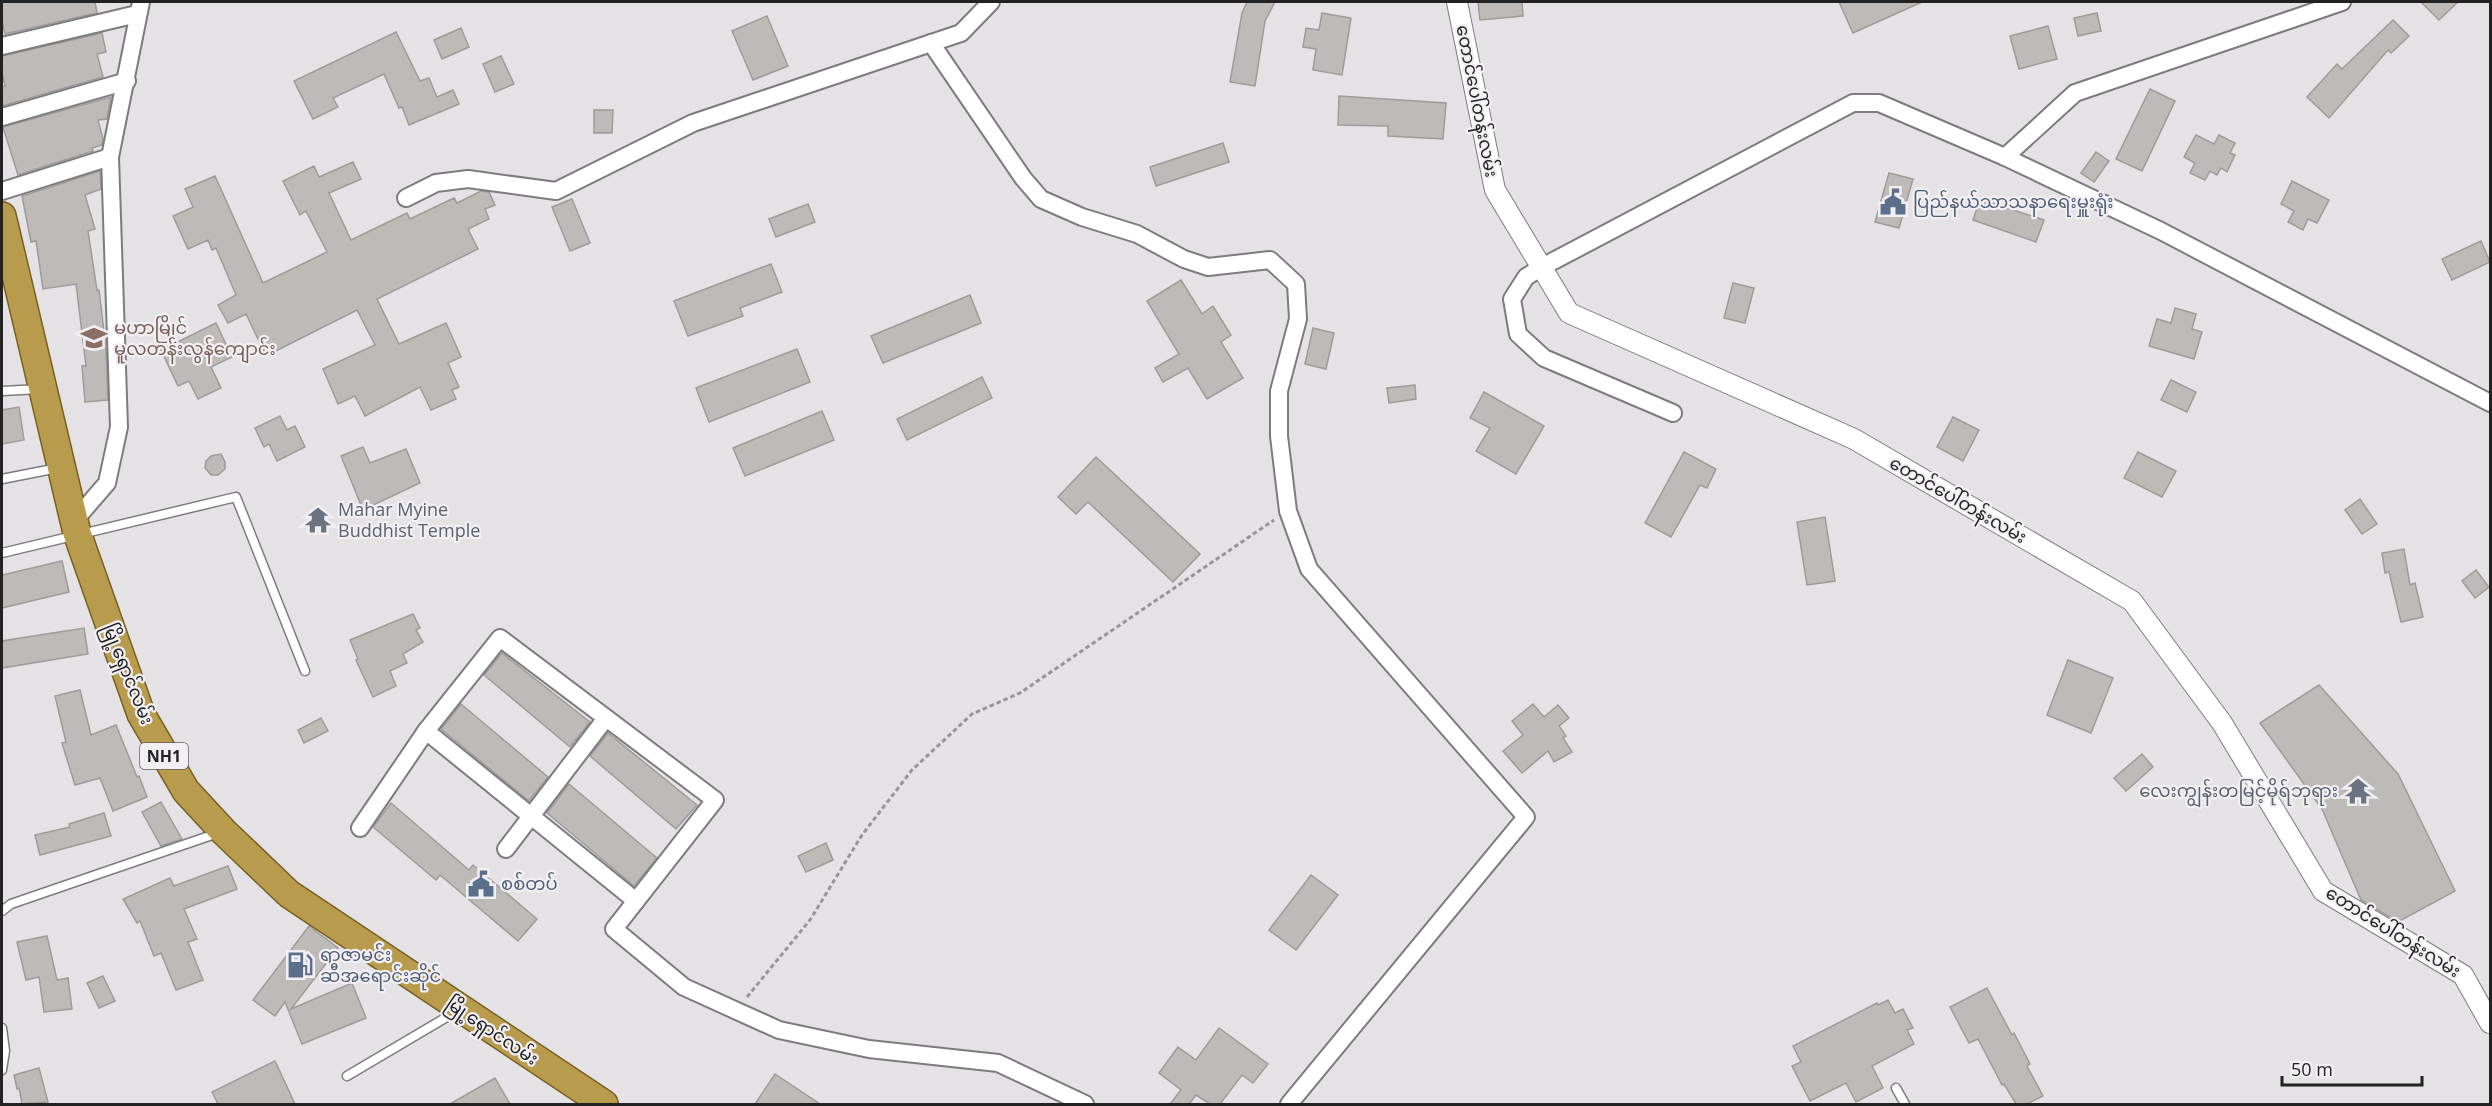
<svg xmlns="http://www.w3.org/2000/svg" width="2492" height="1106" font-family="'Open Sans','Noto Sans Myanmar',sans-serif">
	<style>
		.building { fill: #bdbab8; stroke: #9f9b99; stroke-width: 1.5 }
		.lines { fill: none; stroke-linecap: round; stroke-linejoin: round }
		.service-casing { stroke: #7d7b7e; stroke-width: 11 }
		.minor-casing { stroke: #7d7b7e; stroke-width: 20 }
		.tertiary-casing { stroke: #7d7b7e; stroke-width: 22 }
		.trunk-casing { stroke: #796021; stroke-width: 30 }
		.path { stroke: #979598; stroke-width: 3; stroke-dasharray: 4.5 3; stroke-linecap: butt }
		.service { stroke: #fff; stroke-width: 8 }
		.minor { stroke: #fff; stroke-width: 16 }
		.tertiary { stroke: #fff; stroke-width: 20 }
		.trunk { stroke: #b89b4c; stroke-width: 27 }
		.labels { text-anchor: middle; stroke-width: 4.5; stroke-linejoin: round; paint-order: stroke }
		.shield { fill: #f1eff3; stroke: #616061; stroke-width: 1.5 }
		.shield-label { font-size: 16px; font-weight: bold; fill: #232223 }
		.street-label { font-size: 18px; fill: #232223; stroke: #f1eff3 }
		.service-label { font-size: 18px; fill: #4e5e75; stroke: #f1eff3; text-anchor: start }
		.education-label { font-size: 18px; fill: #785e54; stroke: #f1eff3; text-anchor: start }
		.worship-label { font-size: 18px; fill: #5b616d; stroke: #f1eff3; text-anchor: start }
	</style>
	<rect width="100%" height="100%" fill="#e4e2e5"/>
	<g class="building">
		<path d="M2 2H95L97 13 5 34 2 21Z"/>
		<path d="M1247 2H1275L1265 21 1255 86 1230 82 1242 13Z"/>
		<path d="M1478 2H1522L1523 16 1480 20Z"/>
		<path d="M1839 2H1922L1853 33Z"/>
		<path d="M2421 2H2458L2439 20Z"/>
		<path d="M1322 13 1351 18 1342 75 1313 70 1316 49 1303 47 1306 28 1319 30Z"/>
		<path d="M2097 13 2101 31 2078 36 2074 18Z"/>
		<path d="M767 16 788 66 753 80 732 31Z"/>
		<path d="M2393 20 2409 36 2391 53 2388 50 2329 118 2307 97 2337 64 2342 69Z"/>
		<path d="M2048 26 2057 59 2019 69 2010 36Z"/>
		<path d="M461 28 469 47 442 59 434 40Z"/>
		<path d="M396 32 420 81 429 78 437 97 453 90 459 104 409 125 402 107 399 108 384 74 333 98 338 107 313 119 294 81Z"/>
		<path d="M102 33 106 52 97 54 103 77 2 106V87L5 86 2 72V56Z"/>
		<path d="M501 56 514 84 495 92 483 64Z"/>
		<path d="M2150 89 2175 101 2142 171 2116 159Z"/>
		<path d="M1339 96 1446 103 1443 139 1388 136V126L1338 125Z"/>
		<path d="M111 97 107 119 98 120 103 139 102 145 92 148 93 151 18 175 3 127Z"/>
		<path d="M594 110H613L612 133H594Z"/>
		<path d="M2196 135 2214 144 2219 135 2235 143 2230 153 2235 155 2227 172 2221 168 2217 175 2210 171 2205 180 2190 173 2195 163 2184 157Z"/>
		<path d="M1223 143 1229 162 1156 186 1150 167Z"/>
		<path d="M2096 152 2109 161 2094 182 2081 173Z"/>
		<path d="M353 162 361 179 329 193 351 240 407 213 410 219 454 198 457 203 481 191 489 192 495 205 485 209 489 219 468 229 478 249 377 299 399 344 446 323 461 357 448 363 459 387 452 390 456 399 431 410 420 387 365 416 355 396 338 404 323 369 375 345 357 310 266 356 246 314 228 323 218 305 236 295 216 248 212 250 208 240 188 249 173 216 193 207 185 189 215 176 263 283 327 252 306 211 300 215 283 181 314 166 319 177Z"/>
		<path d="M100 171 101 189 85 195 95 229 88 231 97 290H99L106 348 108 400 85 402 82 366H86L76 284 43 289 36 241 31 242 22 196Z"/>
		<path d="M1889 173 1913 179 1899 228 1875 222Z"/>
		<path d="M2292 181 2329 200 2317 223 2308 219 2303 230 2288 222 2294 211 2281 204Z"/>
		<path d="M572 199 590 243 570 251 552 207Z"/>
		<path d="M1980 199 2044 220 2036 242 1973 220Z"/>
		<path d="M808 204 815 222 776 237 769 219Z"/>
		<path d="M2481 241 2490 262 2452 280 2442 259Z"/>
		<path d="M771 264 782 292 740 308 743 316 688 336 674 301Z"/>
		<path d="M1181 280 1202 314 1213 306 1231 335 1221 342 1243 378 1207 399 1188 368 1163 382 1155 368 1179 354 1147 301Z"/>
		<path d="M1733 283 1754 288 1745 323 1724 318Z"/>
		<path d="M970 295 981 323 883 363 871 336Z"/>
		<path d="M2175 308 2196 314 2192 329 2202 332 2194 359 2149 346 2157 319 2171 323Z"/>
		<path d="M216 323 232 357 211 367 221 388 198 399 189 381 178 386 161 350Z"/>
		<path d="M1313 328 1334 333 1326 369 1305 364Z"/>
		<path d="M797 349 810 382 709 422 696 388Z"/>
		<path d="M982 377 992 398 907 440 897 419Z"/>
		<path d="M2171 380 2196 392 2187 412 2161 400Z"/>
		<path d="M1415 385 1416 399 1389 403 1387 388Z"/>
		<path d="M1484 392 1544 426 1516 474 1476 451 1490 428 1470 418Z"/>
		<path d="M19 407 24 440 2 444V410Z"/>
		<path d="M822 411 834 440 745 476 733 448Z"/>
		<path d="M280 416 287 430 295 426 305 447 277 461 269 444 264 447 255 428Z"/>
		<path d="M1953 417 1979 430 1963 461 1937 447Z"/>
		<path d="M363 447 370 463 406 449 420 483 363 510 341 456Z"/>
		<path d="M1684 452 1716 469 1707 488 1700 485 1671 537 1645 523Z"/>
		<path d="M2138 452 2176 471 2162 497 2124 478Z"/>
		<path d="M221 454 225 462V469L218 475H211L205 468 206 461 211 456Z"/>
		<path d="M1096 457 1200 554 1173 582 1088 502 1076 514 1058 497Z"/>
		<path d="M2360 499 2377 524 2362 534 2345 510Z"/>
		<path d="M1825 517 1835 581 1807 585 1797 522Z"/>
		<path d="M2404 549 2410 585 2415 583 2423 617 2401 622 2389 572 2385 573 2382 553Z"/>
		<path d="M62 561 69 592 2 608V575Z"/>
		<path d="M2476 570 2489 587 2475 598 2462 581Z"/>
		<path d="M413 614 420 628 416 630 423 642 403 654 407 663 390 671 396 686 373 697 356 660 358 659 350 640Z"/>
		<path d="M84 628 88 654 2 668V641Z"/>
		<path d="M502 653 590 722 570 747 484 675Z"/>
		<path d="M2068 660 2113 678 2091 733 2047 715Z"/>
		<path d="M2319 685 2398 774 2455 891 2398 922 2361 900 2322 809 2260 723Z"/>
		<path d="M80 690 91 735 116 725 137 777 139 776 147 797 113 811 100 778 75 785 62 743 66 742 55 696Z"/>
		<path d="M461 704 548 777 529 801 441 729Z"/>
		<path d="M1533 704 1544 717 1558 705 1569 718 1559 726 1566 736 1563 738 1572 752 1554 762 1548 751 1522 773 1503 751 1523 735 1512 721Z"/>
		<path d="M321 718 328 731 304 743 298 730Z"/>
		<path d="M608 733 697 805 676 829 590 756Z"/>
		<path d="M2142 754 2153 767 2126 791 2114 778Z"/>
		<path d="M569 784 657 858 634 886 547 813Z"/>
		<path d="M161 802 182 839 161 846 142 812Z"/>
		<path d="M391 803 469 870 473 865 537 919 518 941 440 875 436 880 373 827Z"/>
		<path d="M104 813 111 836 40 855 35 835 70 827 69 824Z"/>
		<path d="M826 843 833 860 806 872 798 856Z"/>
		<path d="M228 866 237 889 184 909 197 939 188 942 203 980 176 990 161 953 154 956 140 921 137 923 123 899 170 878 174 886Z"/>
		<path d="M1311 875 1338 895 1296 950 1269 930Z"/>
		<path d="M309 926 338 948 291 1009 352 983 366 1018 302 1044 285 1002 275 1016 253 1000Z"/>
		<path d="M47 936 57 980 68 978 72 1009 44 1012 39 977 26 980 17 942Z"/>
		<path d="M103 976 115 1001 99 1008 87 983Z"/>
		<path d="M1987 988 2012 1035 2014 1033 2030 1064 2027 1066 2043 1096 2027 1104H2016L2004 1084 2002 1085 1978 1039 1969 1043 1950 1007Z"/>
		<path d="M1888 1000 1895 1013 1903 1009 1913 1028 1907 1030 1914 1044 1872 1066 1883 1088 1856 1102 1846 1083 1810 1101 1792 1066 1801 1062 1793 1046 1877 1003 1878 1005Z"/>
		<path d="M1219 1028 1268 1064 1253 1083 1242 1075 1220 1104H1210L1196 1095 1189 1104H1170L1181 1090 1159 1073 1178 1047 1196 1060Z"/>
		<path d="M275 1061 295 1104H218L212 1092Z"/>
		<path d="M39 1068 48 1102 22 1104 19 1088 17 1089 14 1075Z"/>
		<path d="M775 1074 820 1104H755Z"/>
		<path d="M495 1078 510 1104H450Z"/>
	</g>
	<g class="lines">
		<g class="service-casing">
			<g id="service">
				<path d="M2 391 40 389"/>
				<path d="M2 479 58 468"/>
				<path d="M2 553 236 497 305 671"/>
				<path d="M2 911 11 904 218 833"/>
				<path d="M2 1028 5 1051 2 1070"/>
				<path d="M347 1076 457 1011"/>
				<path d="M1896 1088 1905 1104"/>
			</g>
		</g>
		<g class="minor-casing">
			<g id="minor">
				<path d="M931 43 1023 178 1041 199 1082 217 1137 234 1184 259 1208 267 1270 260 1296 284 1298 319 1279 391V436L1288 511 1309 569 1526 817 1289 1104"/>
				<path d="M2 46 137 14"/>
				<path d="M2 117 127 81"/>
				<path d="M2005 157 2075 93 2342 2"/>
				<path d="M2 191 110 157"/>
				<path d="M406 198 436 183 468 179 556 191 693 123 961 33 991 2"/>
				<path d="M1673 413 1544 358 1518 334 1512 299 1526 277 1542 267 1853 103H1879L2005 157 2161 231 2490 403"/>
				<path d="M75 520 107 483 119 427 110 157 141 2"/>
				<path d="M426 731 636 901"/>
				<path d="M360 828 426 731 500 638 715 800 614 929 684 987 779 1030 869 1049 998 1063 1085 1104"/>
				<path d="M506 849 606 718"/>
			</g>
		</g>
		<g class="tertiary-casing">
			<path id="tertiary" d="M1457 2 1495 190 1569 313 1854 439 2132 601 2222 723 2323 891 2463 975 2490 1023"/>
		</g>
		<g class="trunk-casing">
			<path id="trunk" d="M2 216 77 533 141 714 186 791 223 831 289 894 604 1104"/>
		</g>
		<path class="path" d="M747 997 810 920 862 835 912 770 972 714 1020 693 1274 520"/>
		<use href="#service" class="service"/>
		<use href="#minor" class="minor"/>
		<use href="#tertiary" class="tertiary"/>
		<use href="#trunk" class="trunk"/>
	</g>
	<defs>
		<g id="civic-bare" transform="scale(2.07)"><path d="M-.6-6.5H3V-4.5H.6V-3L4-1V1h2V6H-6V1h2V-1L-.6-3ZM-1.2 2.5V6h2.4V2.5Z" fill="#5c6f8a" stroke="#f1eff3" stroke-width="2.5" paint-order="stroke"/></g>
		<g id="school-bare" transform="scale(2.07)"><path d="M0-5L7-2L0 1L-7-2ZM-4 1L0 2.5L4 1V4Q0 6-4 4Z" fill="#8d6e63" stroke="#f1eff3" stroke-width="2.5" paint-order="stroke"/></g>
		<g id="temple-bare" transform="scale(2.07)"><path d="M0-6L5-2H3V0L6.5 2.5H4V6H1.5V3h-3V6H-4V2.5H-6.5L-3 0V-2H-5Z" fill="#6b7280" stroke="#f1eff3" stroke-width="2.5" paint-order="stroke"/></g>
		<g id="fuel-bare" transform="scale(2.07)"><path d="M-5.5-6h7V0h2V4h1.3V-2.5L3-4.5l.8-.8L6-3V5H2.5V1h-1V6h-7ZM-4.2-4.7v3.2H.2V-4.7Z" fill="#5c6f8a" stroke="#f1eff3" stroke-width="2.5" paint-order="stroke"/></g>
	</defs>
	<g fill-rule="evenodd">
		<use href="#civic-bare" x="1893" y="202"/>
		<use href="#school-bare" x="94" y="338"/>
		<use href="#temple-bare" x="318" y="520"/>
		<use href="#temple-bare" x="2358" y="791"/>
		<use href="#civic-bare" x="481" y="884"/>
		<use href="#fuel-bare" x="300" y="965"/>
	</g>
	<g class="labels">
		<rect class="shield" x="140" y="743" width="48" height="26" rx="4.5"/>
		<g class="shield-label">
			<text x="164" y="762">NH1</text>
		</g>
		<g class="street-label">
			<text transform="translate(1477 101) rotate(79)" y="6">တောင်ပေါ်တန်းလမ်း</text>
			<text transform="translate(1958 500) rotate(30)" y="6">တောင်ပေါ်တန်းလမ်း</text>
			<text transform="translate(128 674) rotate(68)" y="6">မြို့ရှောင်လမ်း</text>
			<text transform="translate(2393 932) rotate(32)" y="6">တောင်ပေါ်တန်းလမ်း</text>
			<text transform="translate(492 1031) rotate(34)" y="6">မြို့ရှောင်လမ်း</text>
		</g>
		<g class="service-label">
			<text x="1913" y="208">ပြည်နယ်သာသနာရေးမှူးရုံး</text>
			<text x="501" y="890">စစ်တပ်</text>
			<text x="320" y="961">ရာဇာမင်း<tspan x="320" dy="21">ဆီအရောင်းဆိုင်</tspan></text>
		</g>
		<g class="education-label">
			<text x="114" y="334">မဟာမြိုင်<tspan x="114" dy="21">မူလတန်းလွန်ကျောင်း</tspan></text>
		</g>
		<g class="worship-label">
			<text x="338" y="516">Mahar Myine<tspan x="338" dy="21">Buddhist Temple</tspan></text>
			<text x="2338" y="797" text-anchor="end">လေးကျွန်းတမြင့်မိုရ်ဘုရား</text>
		</g>
	</g>
	<rect width="2492" height="1106" fill="none" stroke="#232223" stroke-width="6"/>
	<path d="M2282 1076v9h140v-9" fill="none" stroke="#232223" stroke-width="3"/>
	<text x="2291" y="1076" font-size="18" fill="#232223" stroke="#f1eff3" stroke-width="4.5" paint-order="stroke">50 m</text>
</svg>
